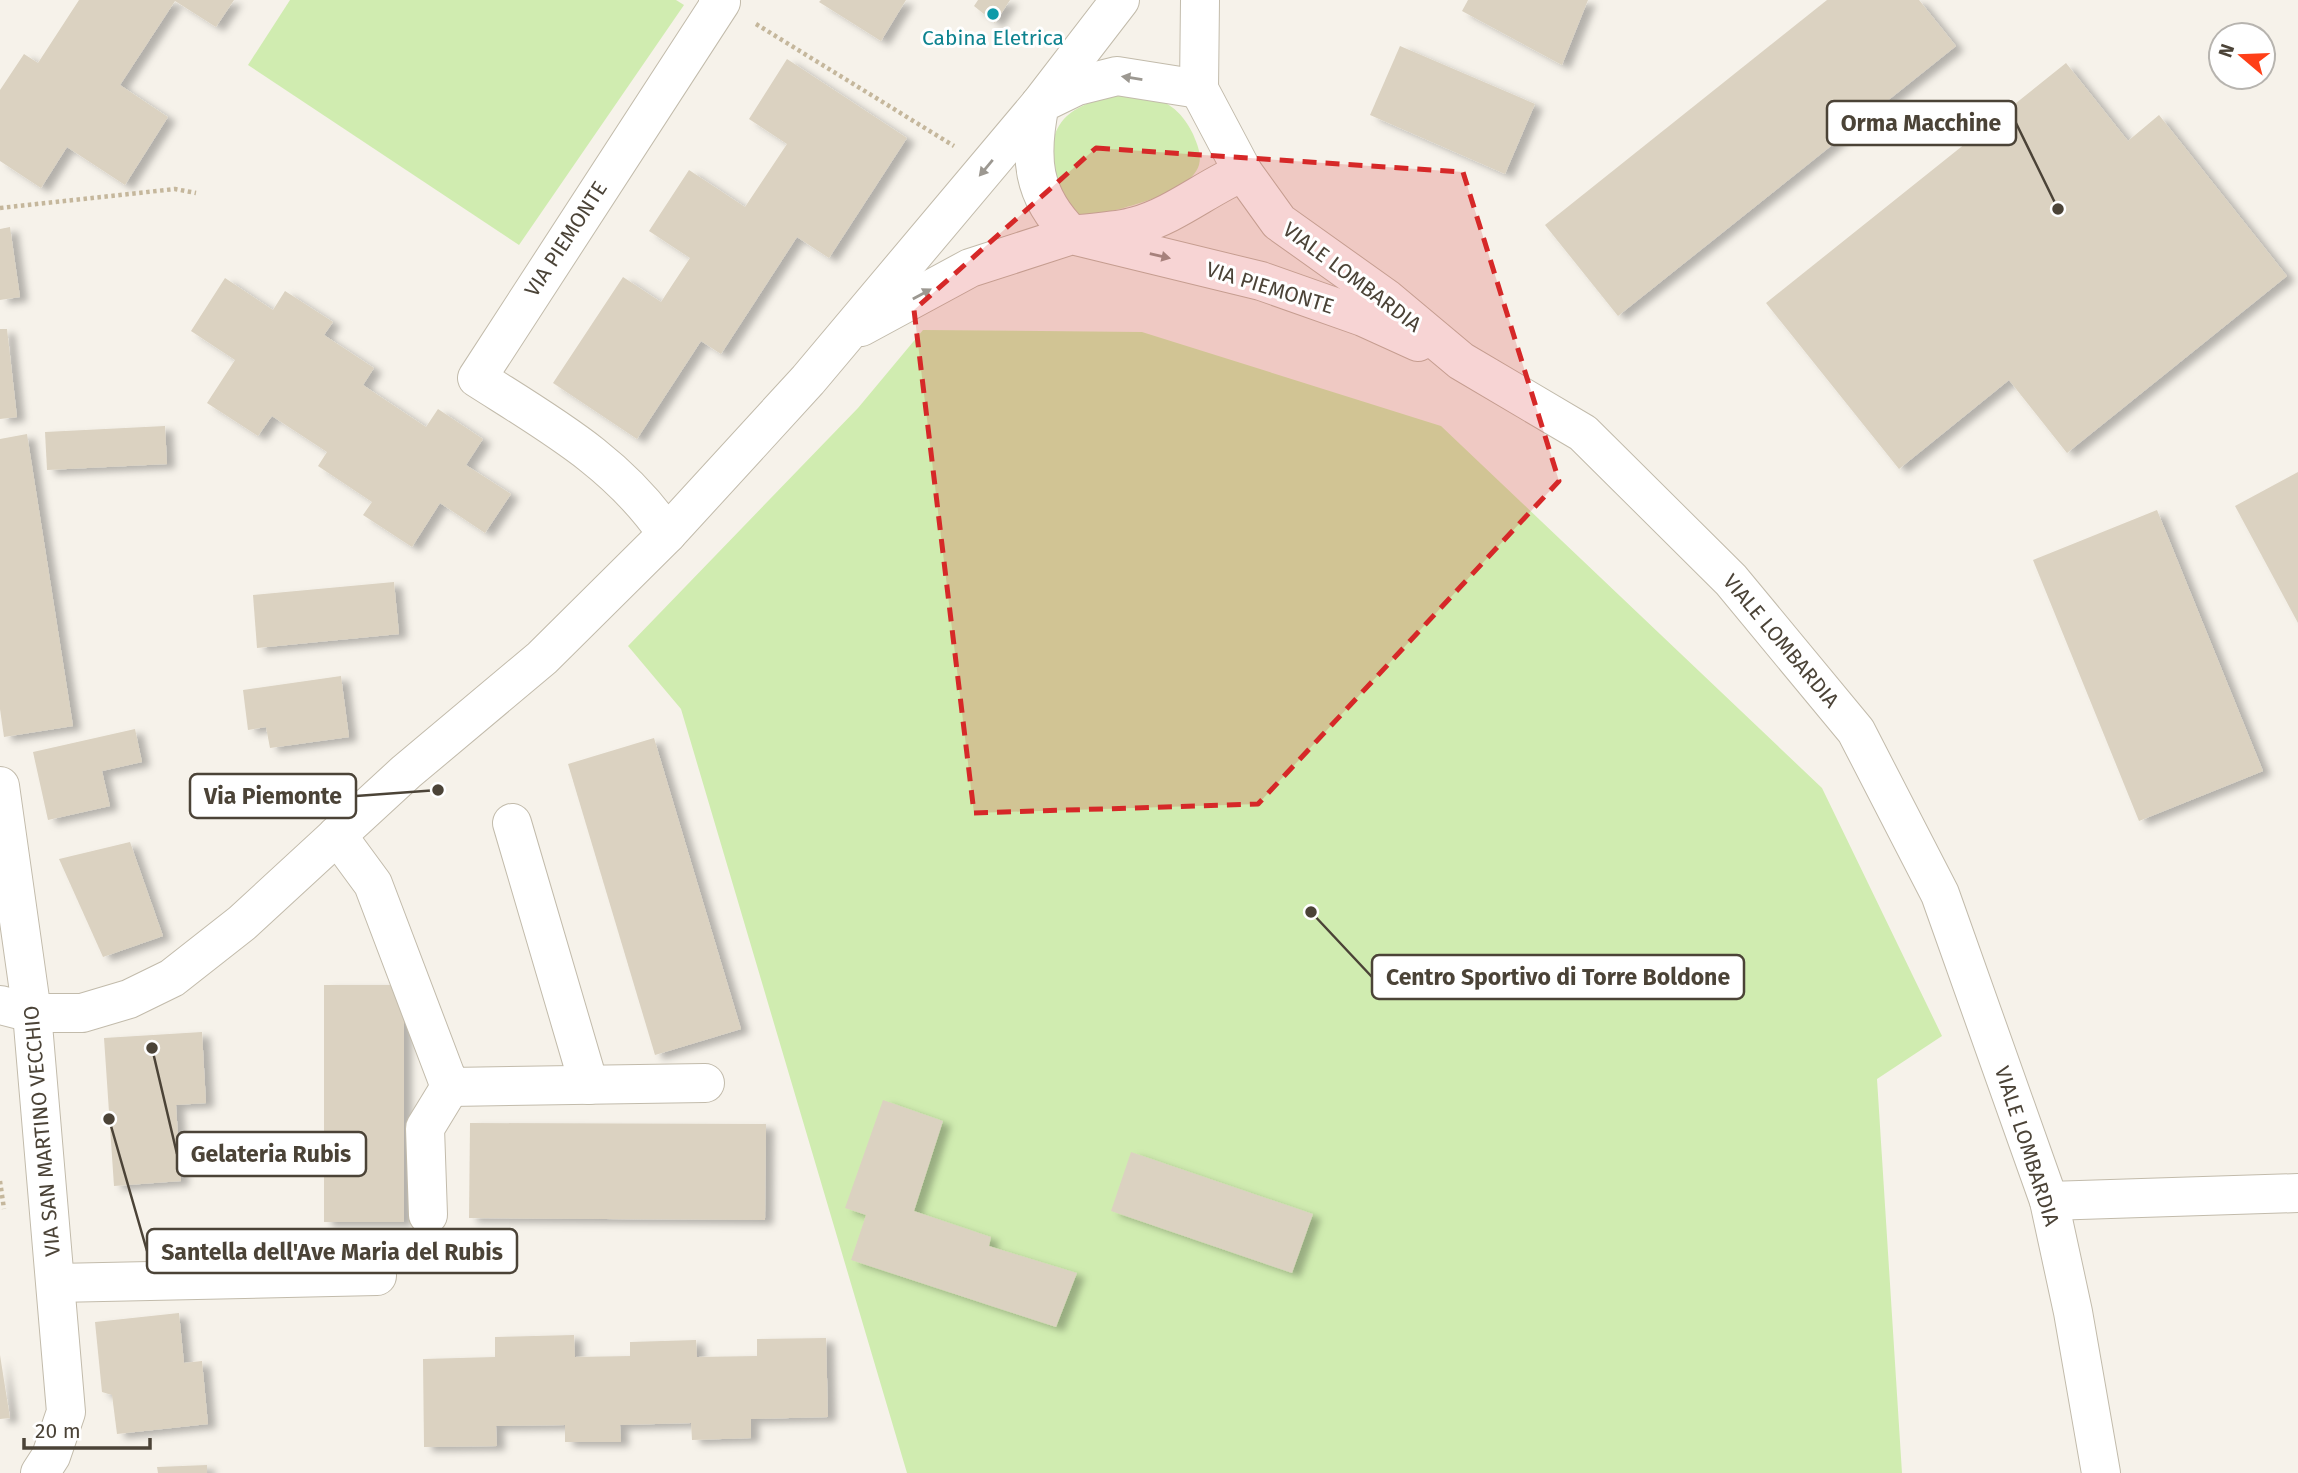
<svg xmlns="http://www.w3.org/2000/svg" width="2298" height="1473" font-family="'Fira Sans',sans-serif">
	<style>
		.green { fill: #d0ecb0 }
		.building { fill: #dbd2c1; filter: url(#shadow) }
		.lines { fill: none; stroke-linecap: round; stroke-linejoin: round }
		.minor-casing { stroke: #c2bbab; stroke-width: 40 }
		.path { stroke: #c5b79c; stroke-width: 4.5; stroke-dasharray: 3.5 3.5; stroke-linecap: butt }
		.minor { stroke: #fff; stroke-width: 38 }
		.oneway { fill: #9c9891 }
		.marked { fill: #d62828; fill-opacity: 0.2; stroke: #d62828; stroke-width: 5; stroke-dasharray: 14 9; stroke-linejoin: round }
		.culture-dot { fill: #0f9aa8; stroke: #fff; stroke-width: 2.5 }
		.labels { text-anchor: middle; stroke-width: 6; stroke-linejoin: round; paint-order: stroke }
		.culture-label { font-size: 21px; fill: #0d838f; stroke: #fff }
		.street-label { font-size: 21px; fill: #4b4337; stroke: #fff }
		.leader { fill: none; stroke: #4b4337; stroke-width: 2.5 }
		.callout-dot { fill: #4b4337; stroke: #fff; stroke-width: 2.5 }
		.callout { fill: #fff; stroke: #4b4337; stroke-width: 2.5 }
		.callout-label { font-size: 23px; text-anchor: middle; font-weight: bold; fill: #4b4337 }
	</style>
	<defs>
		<filter id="shadow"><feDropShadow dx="8" dy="4.5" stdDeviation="3.5" flood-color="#0004"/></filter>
	</defs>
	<rect width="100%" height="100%" fill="#f6f2ea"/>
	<g class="green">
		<path d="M290 0H676L684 5 519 245 248 65Z"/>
		<path d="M1140 93C1166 101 1180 108 1193 134 1197 144 1202 154 1199 165 1189 197 1109 211 1079 219 1072 209 1062 198 1057 187 1054 180 1054 168 1053 160 1047 107 1097 97 1140 93Z"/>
		<path d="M923 330 1142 332 1441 426 1822 788 1942 1036 1877 1079 1902 1473H907L681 709 628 646 858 408Z"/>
	</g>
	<g class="building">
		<path d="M79 0H234L216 27 175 1 120 85 168 117 125 185 67 147 41 188 0 161V90L24 54 38 63Z"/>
		<path d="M821 0H906L881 41 819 2Z"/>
		<path d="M978 0H1010L995 23 974 6Z"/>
		<path d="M1468 0H1588L1562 65 1462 11Z"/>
		<path d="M1827 0H1919L1956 46 1618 316 1545 225Z"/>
		<path d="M1400 46 1535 104 1505 174 1370 115Z"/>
		<path d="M787 59 907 138 829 258 797 237 721 354 701 341 637 439 553 383 623 277 661 302 690 258 649 231 689 170 745 207 787 144 749 119Z"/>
		<path d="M2066 63 2128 141 2159 115 2287 276 2067 453 2009 380 1899 469 1766 303Z"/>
		<path d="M10 227 20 297 0 300V229Z"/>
		<path d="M225 278 273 310 285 291 333 322 324 335 374 368 363 385 426 427 438 409 483 439 466 465 511 494 485 533 440 503 412 547 363 515 372 502 318 466 327 452 272 416 258 436 207 403 235 360 191 331Z"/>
		<path d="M0 329H7L17 417 0 419Z"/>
		<path d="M165 426 167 464 47 470 45 432Z"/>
		<path d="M27 434 73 726 4 737 0 709V439Z"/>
		<path d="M2298 472V623L2235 506Z"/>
		<path d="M2157 510 2263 771 2139 821 2033 560Z"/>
		<path d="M394 582 399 634 257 648 253 595Z"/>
		<path d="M341 676 349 737 270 748 266 727 248 730 243 690Z"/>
		<path d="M135 729 142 762 102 771 110 806 48 820 33 752Z"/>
		<path d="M654 738 741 1029 655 1055 568 764Z"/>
		<path d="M130 842 163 936 103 957 59 859Z"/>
		<rect x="324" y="985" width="80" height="237"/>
		<path d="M202 1032 206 1103 176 1105 181 1181 114 1186 104 1038Z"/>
		<path d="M883 1100 943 1121 914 1211 991 1237 989 1246 1077 1273 1056 1327 851 1260 866 1215 845 1208Z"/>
		<path d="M470 1123 766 1124 765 1220 469 1218Z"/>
		<path d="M1131 1152 1313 1214 1292 1273 1111 1211Z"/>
		<path d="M179 1313 184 1363 202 1361 208 1424 117 1434 112 1395 102 1392 95 1322Z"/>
		<path d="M574 1335 575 1357 630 1356V1342L696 1340 697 1357 757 1356V1339L826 1338 828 1417 751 1419V1438L692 1440 691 1423 620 1425 621 1442H565V1425L496 1426 497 1446 424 1447 423 1359 495 1357V1337Z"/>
		<path d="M0 1355 10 1418 0 1419Z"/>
		<path d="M207 1465V1473H158L157 1467Z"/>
	</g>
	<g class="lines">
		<g class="minor-casing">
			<g id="minor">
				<path d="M1200 0 1199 89 1243 172 1279 222 1387 299 1461 361 1583 433 1731 580 1856 731 1940 894 2049 1201 2073 1312 2101 1473"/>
				<path d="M1199 89 1117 76 1077 86 1040 104C1029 157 1031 195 1072 235 1092 232 1116 232 1136 226 1175 215 1206 188 1243 172"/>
				<path d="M861 327 970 268 1072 235 1261 281 1363 317 1418 342"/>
				<path d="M667 534C618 462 549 424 477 378L721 2 718 0"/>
				<path d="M0 786 32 1013 66 1412 51 1456 40 1473"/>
				<path d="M512 823 589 1085"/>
				<path d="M337 835 373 884 450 1087 705 1083"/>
				<path d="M0 1005 32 1013H82L129 999 172 978 242 923 406 772 542 658 667 534 808 380 1040 104 1120 0"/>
				<path d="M2049 1201 2298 1193"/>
				<path d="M428 1215 425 1128 450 1087"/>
				<path d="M56 1283 377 1276"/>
			</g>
		</g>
		<g class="path">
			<path d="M756 24 954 146"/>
			<path d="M0 208 175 189 196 193"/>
			<path d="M0 1181 4 1209"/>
		</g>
		<use href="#minor" class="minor"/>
	</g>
	<defs><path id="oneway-solid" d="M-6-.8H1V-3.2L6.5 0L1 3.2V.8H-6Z" transform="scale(1.75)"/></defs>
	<g class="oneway">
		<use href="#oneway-solid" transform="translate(1132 78) rotate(-171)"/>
		<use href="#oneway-solid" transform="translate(986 168) rotate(130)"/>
		<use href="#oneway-solid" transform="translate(1160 256) rotate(13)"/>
		<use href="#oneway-solid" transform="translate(922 294) rotate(-29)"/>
	</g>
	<path class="marked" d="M1096 148 1463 172 1559 481 1258 804 974 813 914 310Z"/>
	<circle class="culture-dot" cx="993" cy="14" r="7"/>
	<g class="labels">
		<g class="culture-label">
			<text x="993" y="45">Cabina Eletrica</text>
		</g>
		<g class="street-label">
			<text transform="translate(566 239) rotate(-57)" y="7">VIA PIEMONTE</text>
			<text transform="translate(1352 277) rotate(37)" y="7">VIALE LOMBARDIA</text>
			<text transform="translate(1270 288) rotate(17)" y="7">VIA PIEMONTE</text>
			<text transform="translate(1781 641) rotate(50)" y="7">VIALE LOMBARDIA</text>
			<text transform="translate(42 1131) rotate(-95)" y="7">VIA SAN MARTINO VECCHIO</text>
			<text transform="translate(2027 1146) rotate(72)" y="7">VIALE LOMBARDIA</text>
		</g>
	</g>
	<path class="leader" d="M2058 209L2016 123M438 790L356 796M1311 912L1372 977M152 1048L177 1154M109 1119L147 1251"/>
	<g class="callout-dot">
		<circle cx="2058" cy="209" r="7"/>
		<circle cx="438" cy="790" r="7"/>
		<circle cx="1311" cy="912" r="7"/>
		<circle cx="152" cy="1048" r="7"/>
		<circle cx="109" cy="1119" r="7"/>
	</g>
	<g class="callout">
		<rect x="1827" y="101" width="189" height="44" rx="7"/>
		<rect x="190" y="774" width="166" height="44" rx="7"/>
		<rect x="1372" y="955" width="372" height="44" rx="7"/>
		<rect x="177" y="1132" width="189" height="44" rx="7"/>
		<rect x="147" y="1229" width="370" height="44" rx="7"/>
	</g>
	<g class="callout-label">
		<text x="1921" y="131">Orma Macchine</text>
		<text x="273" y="804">Via Piemonte</text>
		<text x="1558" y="985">Centro Sportivo di Torre Boldone</text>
		<text x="271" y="1162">Gelateria Rubis</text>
		<text x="332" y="1260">Santella dell'Ave Maria del Rubis</text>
	</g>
	<g transform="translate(2242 56) rotate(289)"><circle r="33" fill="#ffffff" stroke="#b7b4af" stroke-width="2"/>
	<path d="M0-5L12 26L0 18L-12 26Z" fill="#ff3f18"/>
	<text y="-10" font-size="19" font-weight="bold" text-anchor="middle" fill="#4b4337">N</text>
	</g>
	<path d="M24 1438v10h126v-10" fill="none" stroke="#4b4337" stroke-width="3.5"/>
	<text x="35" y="1438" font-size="21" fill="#4b4337" stroke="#ffffff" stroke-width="5" paint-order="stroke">20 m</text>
</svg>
